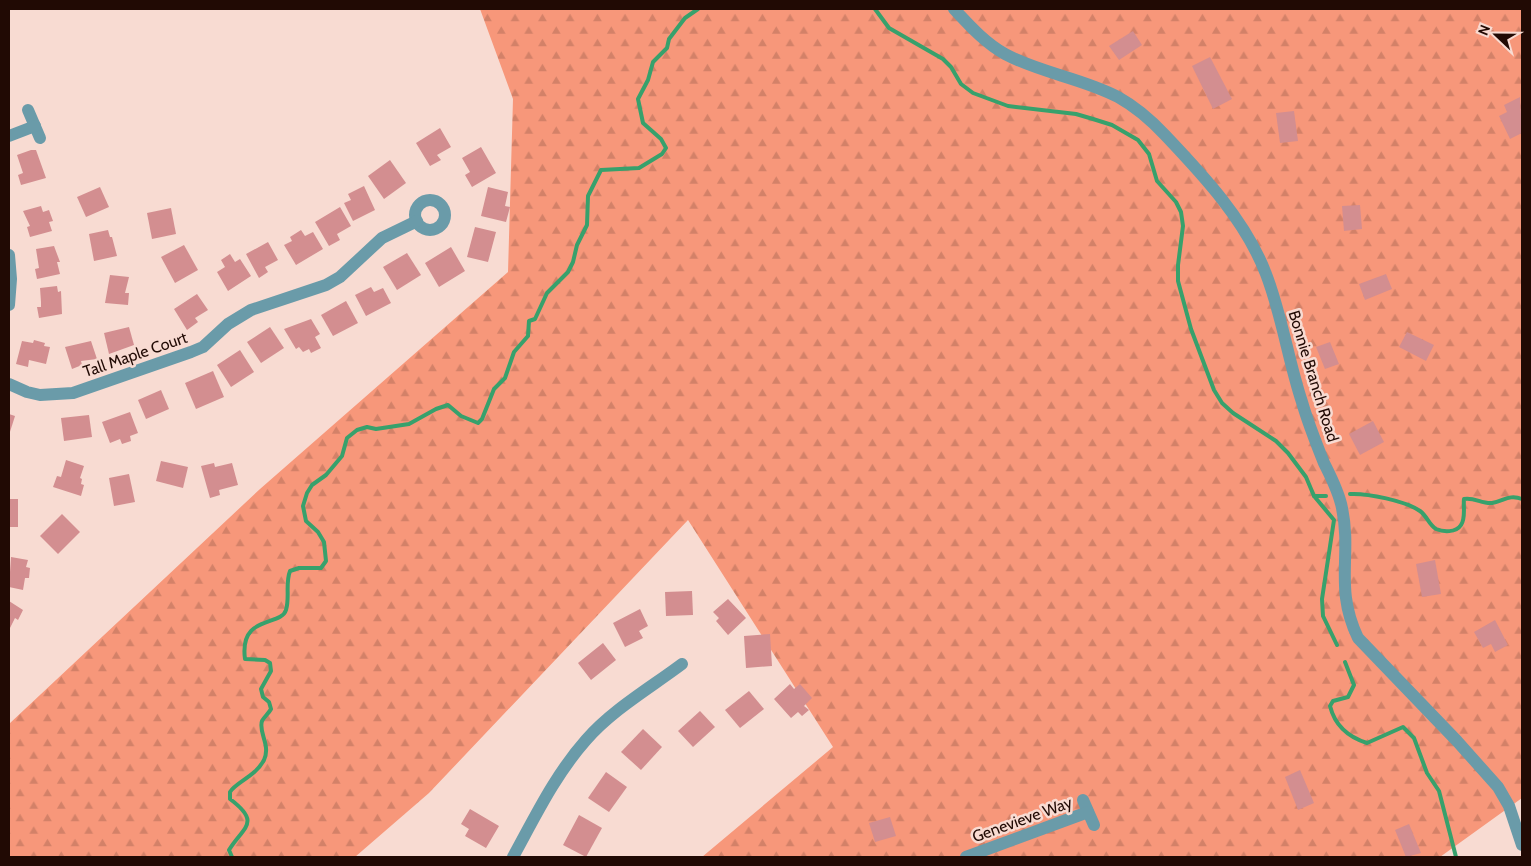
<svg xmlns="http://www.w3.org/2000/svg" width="1531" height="866" font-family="Cabin,sans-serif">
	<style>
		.forest { fill: url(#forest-firs) }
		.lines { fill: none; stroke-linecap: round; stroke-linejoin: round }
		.stream { stroke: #37a16c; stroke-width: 4 }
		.building { fill: #d38e90 }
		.minor { stroke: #6a9ba9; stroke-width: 12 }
		.labels { text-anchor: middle; stroke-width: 5; stroke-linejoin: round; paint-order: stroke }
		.street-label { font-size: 16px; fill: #210a04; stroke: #f8dbd2 }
	</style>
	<defs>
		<pattern id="forest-firs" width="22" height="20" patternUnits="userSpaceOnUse" patternTransform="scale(1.25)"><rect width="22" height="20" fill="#f7977a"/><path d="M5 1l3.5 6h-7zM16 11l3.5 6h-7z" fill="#d38168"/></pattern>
	</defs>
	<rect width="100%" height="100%" fill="#f8dbd2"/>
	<path class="forest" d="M480 9H1522V798L1440 857H702L833 747 688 520 429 793 355 857H9V724L260 489 508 272 513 99Z"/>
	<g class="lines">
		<g class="stream">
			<path d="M875 9 889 28 943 59 951 67 961 84 973 93 1008 106 1076 114 1093 119 1112 125 1138 140 1149 154 1157 181 1176 202 1181 212 1183 226 1178 265V281L1191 329 1214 390 1222 403 1233 413 1276 441 1288 453 1306 477 1314 496 1334 520 1322 599 1323 616 1337 645"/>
			<path d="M1350 494C1367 493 1406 501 1420 511 1427 516 1429 525 1436 529 1443 532 1456 533 1461 525 1466 518 1463 507 1464 499 1474 497 1482 504 1492 503 1504 501 1509 494 1522 499"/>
			<path d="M1314 496H1326"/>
			<path d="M1345 662 1354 685 1348 697 1333 701 1330 706C1335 726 1348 737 1367 743L1403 727 1414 738 1427 773 1439 791 1456 857"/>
			<path d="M232 857 229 850C243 827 262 823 230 799V792C236 782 255 777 264 760 271 745 258 732 262 721 264 717 269 713 271 709L269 702 263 697 261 689 271 671 270 663 265 660 245 659C239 614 281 627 286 610 290 597 285 584 290 571L299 568H321L326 561 324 542 318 532 306 521 303 506 307 493 312 485 326 475 342 456 347 438 357 430 367 427 376 429 409 424 436 409 448 405 461 416 478 423 482 419 494 389 505 378 514 352 528 336 529 321 535 319 547 293 568 272 573 262 577 245 587 225 588 196 601 170 639 168 662 154 666 148 661 139 643 123 638 99 648 80 653 62 667 48 669 39 685 18 698 9"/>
		</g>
	</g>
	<g class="building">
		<path d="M1133 31 1142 45 1119 60 1109 46Z"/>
		<path d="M1210 57 1232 99 1213 109 1192 66Z"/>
		<path d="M1520 97 1522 133 1510 139 1499 116 1507 112 1504 105Z"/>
		<path d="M1294 111 1298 141 1280 143 1276 113Z"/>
		<path d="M440 128 451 147 437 155 441 160 430 166 416 143Z"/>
		<path d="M481 147 496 173 472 187 465 175 470 172 462 158Z"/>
		<path d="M31 150H36L46 178 21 185 18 175 23 173 17 155Z"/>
		<path d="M390 160 406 183 384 199 368 176Z"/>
		<path d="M364 186 375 210 353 221 344 203 351 200 348 194Z"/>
		<path d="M100 187 109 207 86 217 77 197Z"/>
		<path d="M488 187 508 192 505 206 510 207 506 222 481 216Z"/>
		<path d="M1360 205 1362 229 1344 231 1342 206Z"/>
		<path d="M41 206 43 212 49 210 53 221 49 222 52 231 30 237 27 227 30 226 23 211Z"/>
		<path d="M340 207 351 226 337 234 340 240 329 246 315 222Z"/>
		<path d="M171 208 176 234 152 239 147 213Z"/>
		<path d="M475 227 496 232 488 262 467 257Z"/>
		<path d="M108 230 110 237H112L117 256 94 261 89 234Z"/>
		<path d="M301 230 305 236 313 232 323 249 296 265 284 245 292 241 290 237Z"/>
		<path d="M268 242 278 260 265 267 268 272 259 278 246 254Z"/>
		<path d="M184 245 198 270 175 283 161 257Z"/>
		<path d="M54 246 60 262H57L60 274 37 279 35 269 39 268 36 249Z"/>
		<path d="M451 247 465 271 439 287 425 263Z"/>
		<path d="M407 253 421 275 397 290 383 267Z"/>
		<path d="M230 254 235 262 240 259 251 276 228 291 217 272 225 267 221 260Z"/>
		<path d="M1386 274 1392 289 1365 300 1359 284Z"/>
		<path d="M110 275 129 277 125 293H129L128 305 105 303Z"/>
		<path d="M57 286 58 292 61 291 62 314 39 318 37 307H41V302L40 288Z"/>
		<path d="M371 287 374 292 383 288 391 303 366 316 355 295Z"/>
		<path d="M197 294 208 310 195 318 198 322 187 330 174 309Z"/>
		<path d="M346 301 358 323 333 336 321 315Z"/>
		<path d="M311 319 320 334 315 337 321 348 311 353 309 349 303 352 299 347 296 349 284 329Z"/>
		<path d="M129 327 134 345 109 354 104 333Z"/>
		<path d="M270 327 284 348 261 363 247 342Z"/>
		<path d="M1407 332 1434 345 1426 361 1399 347Z"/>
		<path d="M34 340 45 343 44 346 50 347 46 364 29 360 28 367 16 364 22 341 33 343Z"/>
		<path d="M91 341 97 359 81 361 82 365 72 369 65 347Z"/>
		<path d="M1330 342 1339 364 1325 369 1316 347Z"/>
		<path d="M240 350 254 372 231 387 217 365Z"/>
		<path d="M213 371 224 397 196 409 185 383Z"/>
		<path d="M161 390 169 409 146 419 138 400Z"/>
		<path d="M130 412 138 433 130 436 131 441 122 444 120 439 110 443 102 422Z"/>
		<path d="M9 414 15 416 9 435Z"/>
		<path d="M89 415 92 437 64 441 61 418Z"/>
		<path d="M1373 421 1384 442 1360 455 1349 434Z"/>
		<path d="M66 460 84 466 80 478 82 479 81 484 84 485 81 496 53 487 57 476 61 477Z"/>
		<path d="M161 461 188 467 183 488 156 481Z"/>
		<path d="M214 463 215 467 232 463 238 485 219 490 220 495 210 498 201 466Z"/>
		<path d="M129 474 135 502 114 506 109 478Z"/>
		<rect x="9" y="499" width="9" height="28"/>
		<path d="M62 514 80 532 58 554 40 536Z"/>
		<path d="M11 557 28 560 26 567 30 568 29 578H25L23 590 9 587Z"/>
		<path d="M1435 560 1441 594 1422 597 1416 564Z"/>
		<path d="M692 591 693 615 666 616 665 592Z"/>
		<path d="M728 599 746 618 728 635 716 621 719 618 713 612Z"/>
		<path d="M9 601 23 610 18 620 15 618 10 628Z"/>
		<path d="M640 609 648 626 639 631 643 638 625 647 613 623Z"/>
		<path d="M1495 620 1508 645 1495 652 1491 644 1483 648 1474 632Z"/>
		<path d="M770 634 772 666 746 668 744 636Z"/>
		<path d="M603 643 616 660 591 680 578 663Z"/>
		<path d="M790 684 794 689 800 684 812 698 804 706 809 710 802 716 798 712 791 718 774 699Z"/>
		<path d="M749 691 764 709 740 728 725 710Z"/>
		<path d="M700 711 715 727 693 747 678 731Z"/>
		<path d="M643 729 662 747 641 770 621 752Z"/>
		<path d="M1300 770 1314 803 1298 810 1285 777Z"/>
		<path d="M606 772 627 787 609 812 588 798Z"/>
		<path d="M470 809 499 826 486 848 465 836 469 829 461 824Z"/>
		<path d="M579 815 602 828 586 857 563 845Z"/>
		<path d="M890 817 896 836 875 842 869 823Z"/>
		<path d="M1409 824 1421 853 1406 857 1395 830Z"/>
	</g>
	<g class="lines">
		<g class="minor">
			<path d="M954 9C969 25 985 43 1005 54 1040 73 1082 78 1118 97 1136 107 1151 120 1165 135 1203 175 1246 221 1266 274 1282 315 1288 360 1302 402 1308 423 1316 443 1324 463 1331 477 1339 492 1342 508 1352 556 1334 588 1358 638L1457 741 1498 787 1509 806 1522 845"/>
			<path d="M28 110 40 138"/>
			<path d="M9 136 35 126"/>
			<circle cx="430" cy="215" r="15"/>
			<path d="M9 255 11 279 9 305"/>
			<path d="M9 384 27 392 40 395 73 393 191 352 203 347 228 324 251 310 326 285 340 277 382 238 417 221"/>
			<path d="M1083 800 1094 825"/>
			<path d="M513 857C535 817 555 775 586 740 612 710 650 688 682 664"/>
			<path d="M966 857 1088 812"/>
		</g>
	</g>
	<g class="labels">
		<g class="street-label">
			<text transform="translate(135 354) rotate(-19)" y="6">Tall Maple Court</text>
			<text transform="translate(1314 376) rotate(73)" y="6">Bonnie Branch Road</text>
			<text transform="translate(1022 819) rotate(-20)" y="6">Genevieve Way</text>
		</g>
	</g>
	<rect width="1531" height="866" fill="none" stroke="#210a04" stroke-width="20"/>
	<g transform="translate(1496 35) rotate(292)" stroke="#f8dbd2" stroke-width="4" paint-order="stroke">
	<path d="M0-4L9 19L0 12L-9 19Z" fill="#210a04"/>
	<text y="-8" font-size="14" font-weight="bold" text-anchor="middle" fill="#210a04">N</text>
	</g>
</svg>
